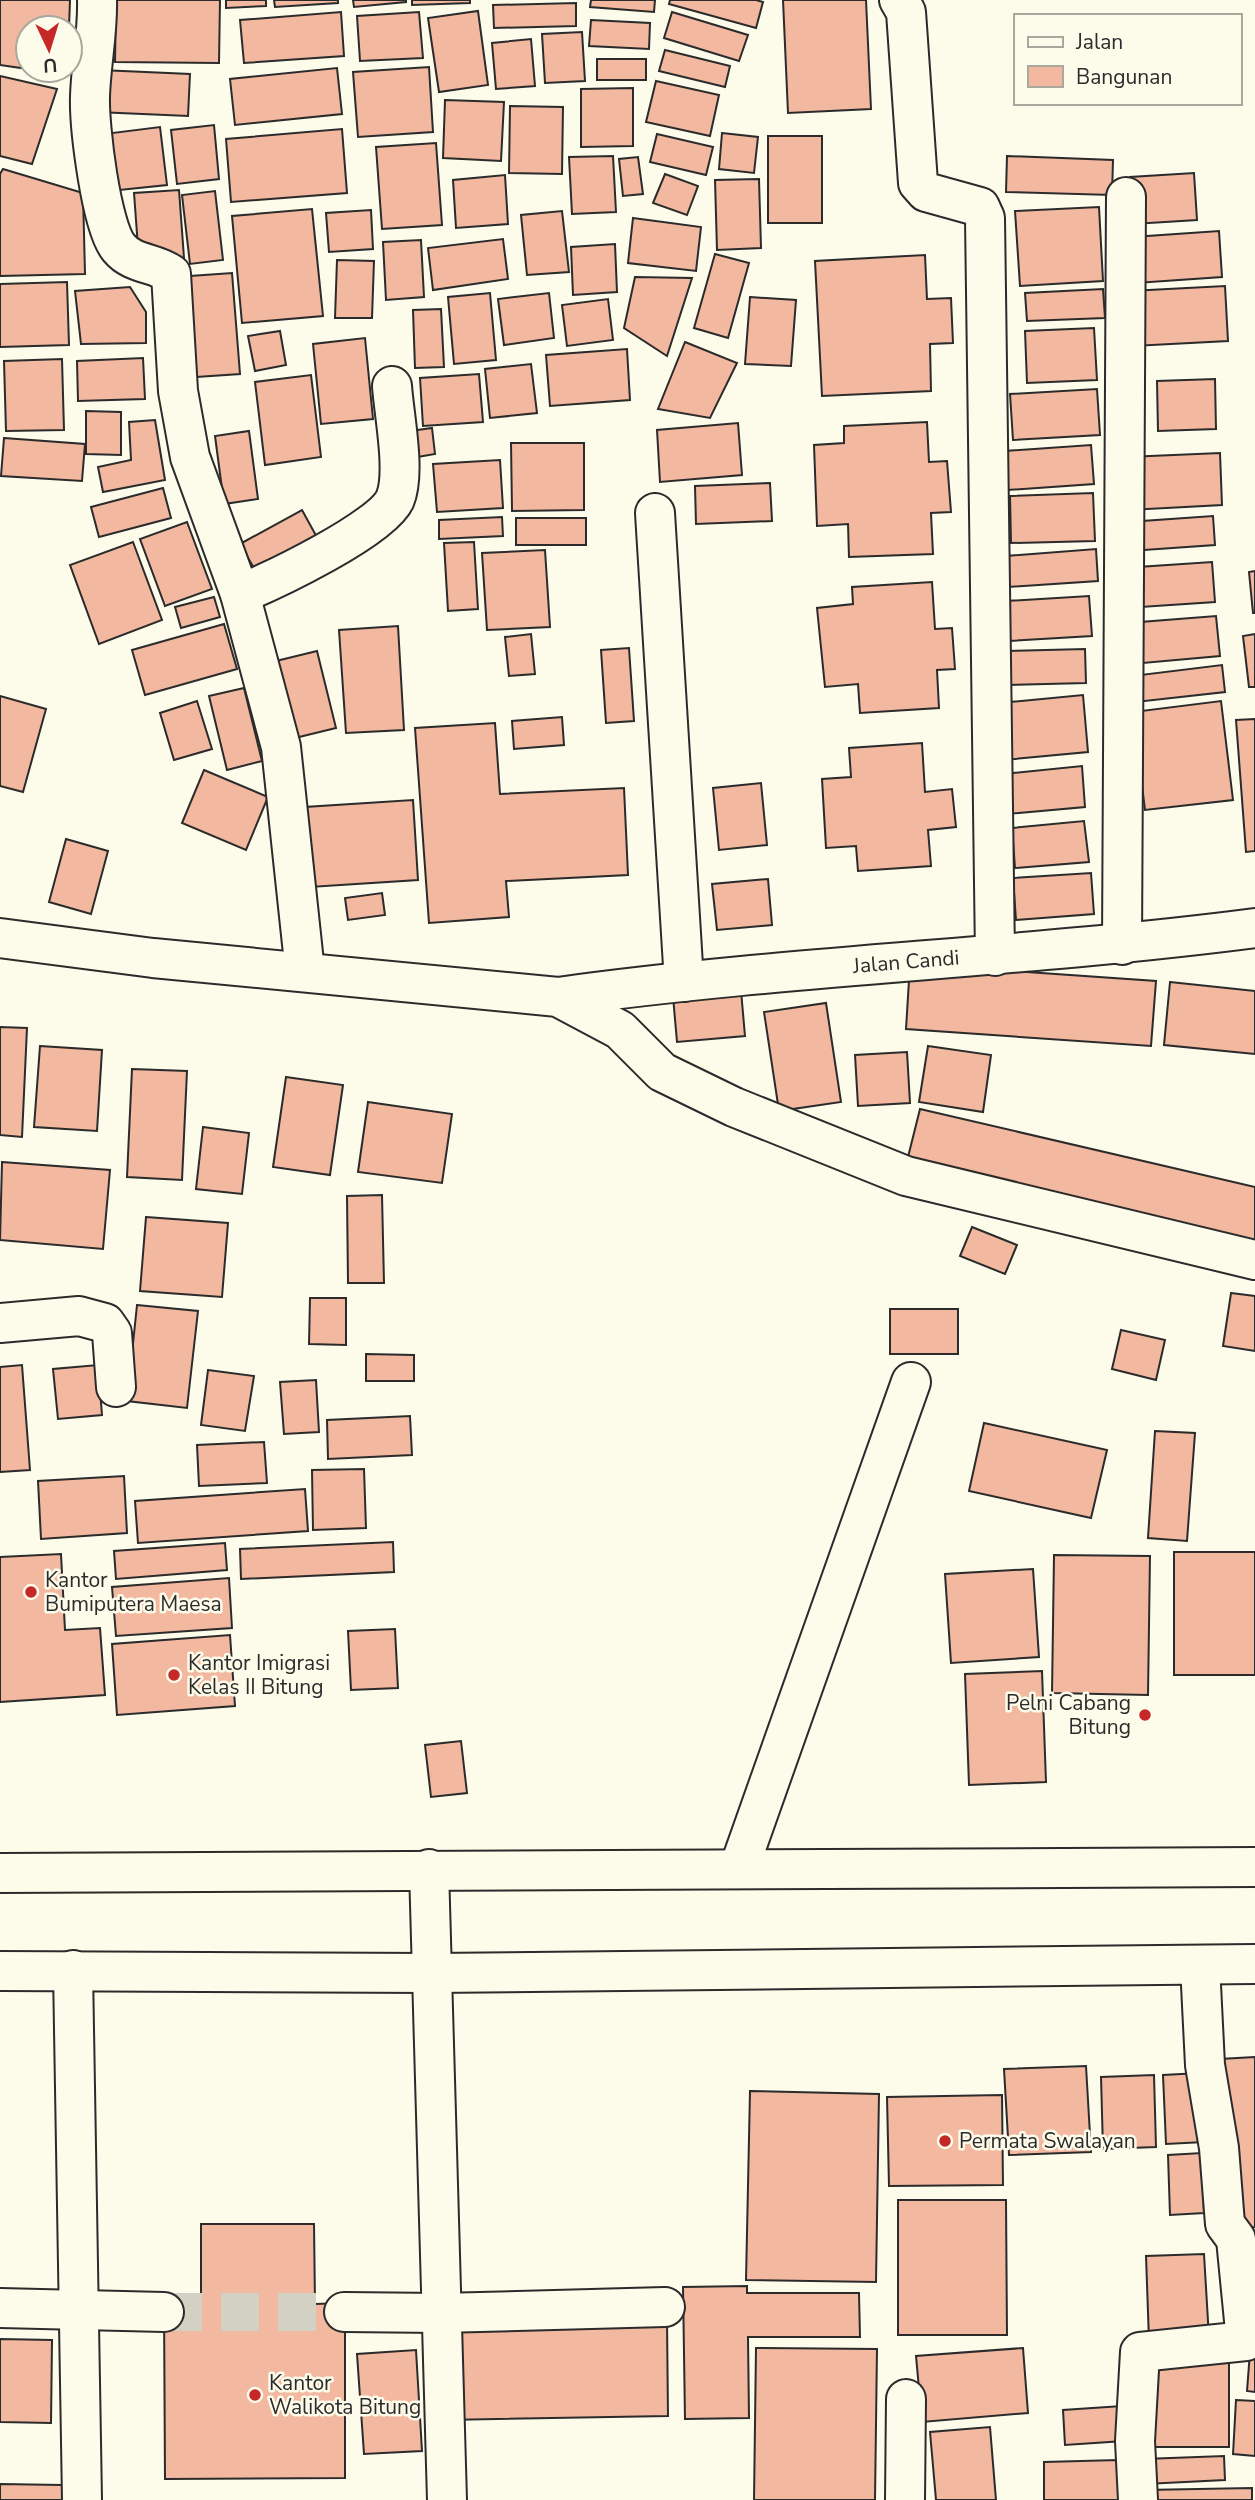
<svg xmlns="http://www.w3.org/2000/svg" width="1255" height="2500" font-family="'Nunito Sans',sans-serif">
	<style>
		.building { fill: #f2b8a0; stroke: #2b2b2b; stroke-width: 2 }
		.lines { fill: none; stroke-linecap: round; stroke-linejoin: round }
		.minor-tunnel { stroke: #d3d1c4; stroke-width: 38; stroke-dasharray: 38 19; stroke-linecap: butt }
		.minor-casing { stroke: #2b2b2b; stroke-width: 42 }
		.highway-casing { stroke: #2b2b2b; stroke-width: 42 }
		.minor { stroke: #fdfbea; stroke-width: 38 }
		.highway { stroke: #fdfbea; stroke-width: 38 }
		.poi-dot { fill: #c62828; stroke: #fdfbea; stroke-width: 2.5 }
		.labels { text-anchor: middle; stroke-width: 5; stroke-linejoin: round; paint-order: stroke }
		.street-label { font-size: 21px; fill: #2b2b2b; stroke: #fdfbea }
		.poi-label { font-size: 21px; fill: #2b2b2b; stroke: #fdfbea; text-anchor: start }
	</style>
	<rect width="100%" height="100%" fill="#fdfbea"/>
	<g class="building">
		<path d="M0 0H70L69 28H28V69L0 65Z"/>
		<path d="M116 0H220L219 63 115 62Z"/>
		<path d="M226 0H266V6L226 8Z"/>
		<path d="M274 0H338V3L275 7Z"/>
		<path d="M353 0H406V2L354 7Z"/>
		<path d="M412 0H470V3L412 5Z"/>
		<path d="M591 0H655L654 12 590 7Z"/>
		<path d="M670 0H756L763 2 756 28 669 4Z"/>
		<path d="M783 0H866L871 109 788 113Z"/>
		<path d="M576 3V26L494 28 493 5Z"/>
		<path d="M478 11 488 85 439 92 428 18Z"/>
		<path d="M341 12 344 56 244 63 240 20Z"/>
		<path d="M419 12 423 58 360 61 357 16Z"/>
		<path d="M672 12 748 35 739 61 664 38Z"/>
		<path d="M591 20 650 23 649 49 589 46Z"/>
		<path d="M582 32 585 81 545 83 542 34Z"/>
		<path d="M531 39 535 86 496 89 492 43Z"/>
		<path d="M665 50 730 66 725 87 659 71Z"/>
		<rect x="597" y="59" width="49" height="21"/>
		<path d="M429 67 433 132 358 137 353 72Z"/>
		<path d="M337 68 342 114 235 125 230 79Z"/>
		<path d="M100 70 190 74 188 116 97 112Z"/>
		<path d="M0 76 57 89 32 164 0 156Z"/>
		<path d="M656 81 719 95 710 136 646 122Z"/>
		<path d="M633 88V146L581 147V89Z"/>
		<path d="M445 100 504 102 501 161 443 158Z"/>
		<path d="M510 106 563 107 562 174 509 173Z"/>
		<path d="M214 125 219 179 177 184 171 130Z"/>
		<path d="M160 127 167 185 110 191 104 134Z"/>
		<path d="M342 129 347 193 231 202 226 139Z"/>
		<path d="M722 133 758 137 754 173 719 169Z"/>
		<path d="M657 134 713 147 706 175 650 162Z"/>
		<rect x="768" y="136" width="54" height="87"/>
		<path d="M436 143 442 225 382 229 376 147Z"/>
		<path d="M613 156 616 212 572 214 569 157Z"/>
		<path d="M1007 156 1113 160 1112 195 1006 192Z"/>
		<path d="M638 157 643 194 623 196 619 159Z"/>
		<path d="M3 169 83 193 85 274 0 276V174Z"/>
		<path d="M1194 173 1197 220 1133 224 1130 177Z"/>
		<path d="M665 174 698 186 687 215 653 203Z"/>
		<path d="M505 175 508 224 456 228 453 180Z"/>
		<path d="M759 179 761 248 717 250 715 180Z"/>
		<path d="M179 190 184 258 139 261 134 193Z"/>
		<path d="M215 191 223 260 190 264 182 195Z"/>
		<path d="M1099 207 1103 281 1020 286 1015 211Z"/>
		<path d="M312 209 323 316 242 323 232 216Z"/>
		<path d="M371 210 373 249 329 252 326 213Z"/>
		<path d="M562 211 569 272 527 275 521 215Z"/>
		<path d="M633 218 701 227 696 271 628 263Z"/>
		<path d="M1219 231 1222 277 1136 283 1133 237Z"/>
		<path d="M503 239 508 279 433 290 428 248Z"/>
		<path d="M421 240 424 297 386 300 383 242Z"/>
		<path d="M615 244 617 292 573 295 571 247Z"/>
		<path d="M715 254 749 263 728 338 694 328Z"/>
		<path d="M925 255 927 299 951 298 953 343 930 344 931 391 822 396 815 261Z"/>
		<path d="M337 260 374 261 372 318H335Z"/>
		<path d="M232 273 240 374 182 378 176 277Z"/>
		<path d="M635 277 692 278 667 356 624 328Z"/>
		<path d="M67 282 69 345 0 347V284Z"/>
		<path d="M1225 286 1228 341 1133 346 1130 291Z"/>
		<path d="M130 287 146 312V343L81 344 75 291Z"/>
		<path d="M1103 289 1105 318 1027 321 1025 293Z"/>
		<path d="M490 293 496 360 454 364 448 297Z"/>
		<path d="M549 293 554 338 504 345 498 299Z"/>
		<path d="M750 297 796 300 791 366 745 364Z"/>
		<path d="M608 299 613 340 567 346 562 305Z"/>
		<path d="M441 309 444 367 415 368 413 310Z"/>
		<path d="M1094 328 1097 380 1027 383 1025 331Z"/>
		<path d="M280 331 286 365 255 371 248 336Z"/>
		<path d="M365 338 373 419 321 424 313 344Z"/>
		<path d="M685 342 737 363 710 418 658 409Z"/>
		<path d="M627 349 630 400 550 406 546 355Z"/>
		<path d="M143 358 145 399 78 401 77 361Z"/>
		<path d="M62 359 64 430 6 431 4 361Z"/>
		<path d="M531 364 537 413 490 418 485 369Z"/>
		<path d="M479 374 483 422 423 426 420 378Z"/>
		<path d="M311 375 321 457 265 465 255 382Z"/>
		<path d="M1215 379 1216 429 1158 431 1157 381Z"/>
		<path d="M1097 389 1100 435 1013 440 1010 394Z"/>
		<path d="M86 411 121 412V455L86 454Z"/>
		<path d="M155 420 165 480 103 492 98 467 131 460 129 422Z"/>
		<path d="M927 422 929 462 947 461 951 512 931 513 933 554 849 557 848 524 817 526 814 445 844 443V426Z"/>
		<path d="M738 423 742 475 660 482 657 430Z"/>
		<path d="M432 428 435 454 406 459 403 432Z"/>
		<path d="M249 431 258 499 224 504 215 436Z"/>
		<path d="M4 438 85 444 82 481 1 476Z"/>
		<path d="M511 443H584V510L512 511Z"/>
		<path d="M1091 445 1094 484 1008 490 1005 451Z"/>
		<path d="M1220 453 1222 505 1129 510 1127 457Z"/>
		<path d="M500 460 503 508 437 512 433 464Z"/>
		<path d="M770 483 772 521 696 524 695 486Z"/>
		<path d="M163 488 171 518 99 537 91 507Z"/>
		<path d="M1093 493 1095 541 1011 543 1010 496Z"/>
		<path d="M302 510 324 550 263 584 240 544Z"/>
		<path d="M1213 516 1215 545 1130 551 1128 522Z"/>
		<path d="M502 517 503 536 439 539V520Z"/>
		<rect x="516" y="518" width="70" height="27"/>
		<path d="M187 522 212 589 165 606 140 539Z"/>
		<path d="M133 542 162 620 99 644 70 565Z"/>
		<path d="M474 542 478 609 448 611 444 543Z"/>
		<path d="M1096 549 1098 581 1008 587 1006 556Z"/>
		<path d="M545 550 550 627 487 630 482 553Z"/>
		<path d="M1212 562 1215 602 1141 607 1138 567Z"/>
		<path d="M1255 571V613H1253L1249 572Z"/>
		<path d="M932 582 935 629 952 628 955 669 937 670 939 708 860 713 858 684 825 687 817 608 853 604 852 587Z"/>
		<path d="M1089 596 1092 636 1009 641 1006 601Z"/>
		<path d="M214 597 220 617 181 628 175 607Z"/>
		<path d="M1216 616 1220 656 1132 664 1128 623Z"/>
		<path d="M224 624 237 669 145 695 132 650Z"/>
		<path d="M398 626 404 730 346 733 339 630Z"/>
		<path d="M531 634 535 674 509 676 505 637Z"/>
		<path d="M1255 634V687H1249L1243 636Z"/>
		<path d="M629 648 634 721 606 723 601 650Z"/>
		<path d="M1085 649 1086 683 1006 685 1005 651Z"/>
		<path d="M317 651 336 728 295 738 276 661Z"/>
		<path d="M1222 665 1225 692 1136 702 1132 676Z"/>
		<path d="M244 688 262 761 227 770 209 696Z"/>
		<path d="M1083 695 1088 752 1004 760 999 703Z"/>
		<path d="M0 696 46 709 23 792 0 786Z"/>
		<path d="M197 701 212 749 174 760 160 713Z"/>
		<path d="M1221 701 1233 800 1145 810 1133 712Z"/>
		<path d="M562 717 564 745 514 749 512 721Z"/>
		<path d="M1255 719V851L1246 852 1236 720Z"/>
		<path d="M495 723 500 794 624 788 628 875 506 881 509 917 429 923 415 728Z"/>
		<path d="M922 743 925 792 952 789 956 827 928 830 931 866 858 871 856 846 826 848 822 779 851 777 849 748Z"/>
		<path d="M1082 766 1085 807 1007 814 1003 774Z"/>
		<path d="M204 770 268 797 246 850 182 823Z"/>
		<path d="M761 783 767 845 719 850 713 788Z"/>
		<path d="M413 800 418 880 310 887 305 807Z"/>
		<path d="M1084 821 1089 862 1015 868 1012 828Z"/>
		<path d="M66 839 108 851 91 914 49 902Z"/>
		<path d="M1091 873 1094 914 1016 920 1013 878Z"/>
		<path d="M768 879 772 925 717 930 712 884Z"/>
		<path d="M382 893 385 915 348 920 345 898Z"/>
		<path d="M910 964 1156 981 1151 1046 906 1029Z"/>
		<path d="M740 979 745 1036 677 1042 672 985Z"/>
		<path d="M1170 982 1255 991V1054L1164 1045Z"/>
		<path d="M826 1003 841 1102 779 1111 764 1012Z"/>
		<path d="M0 1027 27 1028 22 1137 0 1135Z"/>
		<path d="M40 1046 102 1050 97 1131 34 1127Z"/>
		<path d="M928 1046 991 1055 983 1112 919 1102Z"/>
		<path d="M907 1052 910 1103 858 1106 855 1055Z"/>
		<path d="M132 1069 187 1071 182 1180 127 1177Z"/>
		<path d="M286 1077 343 1085 330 1175 273 1167Z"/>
		<path d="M368 1102 452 1114 442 1183 358 1172Z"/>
		<path d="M920 1109 1255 1187V1255L904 1173Z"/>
		<path d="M203 1127 249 1133 242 1194 196 1189Z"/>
		<path d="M2 1162 110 1170 103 1249 0 1240Z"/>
		<path d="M382 1195 384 1283H348L347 1196Z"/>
		<path d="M146 1217 228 1223 222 1297 140 1291Z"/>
		<path d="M972 1227 1017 1245 1005 1274 960 1256Z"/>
		<path d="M1231 1293 1255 1296V1351L1223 1346Z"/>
		<path d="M310 1298H346V1345L309 1344Z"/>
		<path d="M137 1305 198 1311 187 1408 127 1401Z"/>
		<rect x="890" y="1309" width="68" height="45"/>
		<path d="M1121 1330 1165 1340 1156 1380 1112 1369Z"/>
		<path d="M366 1354 414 1355V1381H366Z"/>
		<path d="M22 1365 30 1470 0 1472V1367Z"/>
		<path d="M98 1365 102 1415 58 1419 53 1369Z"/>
		<path d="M208 1370 254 1376 245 1431 201 1425Z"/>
		<path d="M316 1380 319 1432 284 1434 280 1382Z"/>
		<path d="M410 1416 412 1455 328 1459 327 1420Z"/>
		<path d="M984 1423 1107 1450 1091 1518 969 1491Z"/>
		<path d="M1155 1431 1195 1433 1187 1541 1148 1538Z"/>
		<path d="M264 1442 267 1483 199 1486 197 1445Z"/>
		<path d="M364 1469 366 1528 313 1530 312 1470Z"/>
		<path d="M124 1476 127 1533 41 1539 38 1481Z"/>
		<path d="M305 1489 308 1531 138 1543 135 1501Z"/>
		<path d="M393 1542 394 1572 241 1579 240 1549Z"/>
		<path d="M225 1543 227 1570 116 1579 114 1551Z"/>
		<rect x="1174" y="1552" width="81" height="123"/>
		<path d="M61 1554 65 1630 100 1628 105 1695 0 1702V1557Z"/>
		<path d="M1054 1555 1150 1556 1148 1695 1052 1693Z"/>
		<path d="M1033 1569 1039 1657 951 1663 945 1574Z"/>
		<path d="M229 1578 232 1628 116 1636 112 1587Z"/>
		<path d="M395 1629 398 1688 351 1690 348 1631Z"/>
		<path d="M230 1635 235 1706 117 1715 112 1644Z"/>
		<path d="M1042 1671 1046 1782 969 1785 965 1674Z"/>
		<path d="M461 1741 467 1793 431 1797 425 1745Z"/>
		<path d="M1255 2057V2227L1232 2229 1220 2059Z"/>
		<path d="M1086 2066 1091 2152 1009 2155 1004 2069Z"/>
		<path d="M1200 2073 1204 2142 1166 2144 1163 2075Z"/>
		<path d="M1154 2075 1156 2147 1103 2149 1101 2077Z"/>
		<path d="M750 2091 879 2094 876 2282 746 2280Z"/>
		<path d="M1002 2095 1003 2185 889 2186 887 2097Z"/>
		<path d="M1202 2153 1204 2213 1170 2215 1168 2155Z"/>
		<path d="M898 2200H1006L1007 2335H898Z"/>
		<path d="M201 2224H314L315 2304 345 2303V2478L165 2479 164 2305 201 2304Z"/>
		<path d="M1204 2254 1209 2338 1149 2341 1146 2256Z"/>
		<path d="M747 2286V2293H859L860 2337H748L749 2418 685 2419 683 2287Z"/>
		<path d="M667 2320 668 2416 445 2420 443 2324Z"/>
		<path d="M0 2339 52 2340 51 2423 0 2422Z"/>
		<path d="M756 2348 877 2349 875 2500H754Z"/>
		<path d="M1023 2348 1028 2413 922 2422 916 2356Z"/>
		<path d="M416 2350 422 2451 364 2454 357 2354Z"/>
		<path d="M1250 2352 1255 2353V2392L1247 2391Z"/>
		<path d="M1151 2358 1229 2361V2447H1140Z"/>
		<path d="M1236 2400 1255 2401V2456L1233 2454Z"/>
		<path d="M1122 2406 1124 2441 1065 2445 1063 2410Z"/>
		<path d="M990 2427 996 2500H936L930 2432Z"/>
		<path d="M1224 2456 1225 2480 1145 2484 1144 2459Z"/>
		<path d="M1118 2460 1119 2500H1044V2462Z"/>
		<path d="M0 2484 62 2485V2500H0Z"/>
		<path d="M1252 2488V2500H1144V2490Z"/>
	</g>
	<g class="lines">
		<path class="minor-tunnel" d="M164 2312H344"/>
		<g class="minor-casing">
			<g id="minor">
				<path d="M97 0C98 33 91 64 90 96 89 126 101 227 119 248 133 265 155 262 171 274L178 391 190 457 240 594 281 747 305 972"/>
				<path d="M899 0 906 12 918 183 926 192 980 207 985 218 995 956"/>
				<path d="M655 513 684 982"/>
				<path d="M240 594C272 581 382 529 395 499 406 473 394 415 392 386"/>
				<path d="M0 938 153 958 558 997 620 1030 662 1072 734 1107 906 1176 1255 1260"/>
				<path d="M1122 945 1126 197"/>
				<path id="s1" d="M558 997C789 965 1023 958 1255 928"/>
				<path d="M0 1323 79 1316 105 1323 112 1333 116 1387"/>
				<path d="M739 1868 911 1382"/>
				<path d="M429 1869 447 2500"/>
				<path d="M73 1970 82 2500"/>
				<path d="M0 2308 164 2312"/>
				<path d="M344 2312 440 2313 665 2307"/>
				<path d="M905 2500 906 2399"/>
				<path d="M1138 2500 1135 2441 1140 2352 1246 2341 1236 2239 1225 2224 1219 2148 1205 2065 1200 1965"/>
			</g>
		</g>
		<g class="highway-casing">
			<g id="highway">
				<path d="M0 1873 1255 1867"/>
				<path d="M0 1971 433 1973 1255 1964"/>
			</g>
		</g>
		<use href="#minor" class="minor"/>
		<use href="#highway" class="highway"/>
	</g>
	<g class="poi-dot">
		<circle cx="31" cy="1592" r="7"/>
		<circle cx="174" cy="1675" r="7"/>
		<circle cx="1145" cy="1715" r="7"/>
		<circle cx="945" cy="2141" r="7"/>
		<circle cx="255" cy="2395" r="7"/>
	</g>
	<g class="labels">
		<g class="street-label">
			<text dy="7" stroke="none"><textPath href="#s1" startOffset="350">Jalan Candi</textPath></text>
		</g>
		<g class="poi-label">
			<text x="45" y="1587">Kantor<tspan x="45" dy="24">Bumiputera Maesa</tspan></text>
			<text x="188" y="1670">Kantor Imigrasi<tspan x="188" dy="24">Kelas II Bitung</tspan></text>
			<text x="1131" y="1710" text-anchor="end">Pelni Cabang<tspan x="1131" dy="24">Bitung</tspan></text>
			<text x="959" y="2148">Permata Swalayan</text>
			<text x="269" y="2390">Kantor<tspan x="269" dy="24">Walikota Bitung</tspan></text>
		</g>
	</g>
	<rect x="1014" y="14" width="228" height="91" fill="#fdfbea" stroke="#a9a89e" stroke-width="2"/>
	<rect x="1028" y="37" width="35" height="10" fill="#fdfbea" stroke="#a9a89e" stroke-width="2"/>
	<text x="1076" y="49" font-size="21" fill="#2b2b2b">Jalan</text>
	<rect x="1028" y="66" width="35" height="21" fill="#f2b8a0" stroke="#a9a89e" stroke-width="2"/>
	<text x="1076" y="84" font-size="21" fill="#2b2b2b">Bangunan</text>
	<g transform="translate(49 49) rotate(176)"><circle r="33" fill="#fdfbea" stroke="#a9a89e" stroke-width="2"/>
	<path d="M0-5L12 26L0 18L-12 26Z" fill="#c62828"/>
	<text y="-10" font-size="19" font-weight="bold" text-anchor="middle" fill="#2b2b2b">U</text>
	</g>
</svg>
